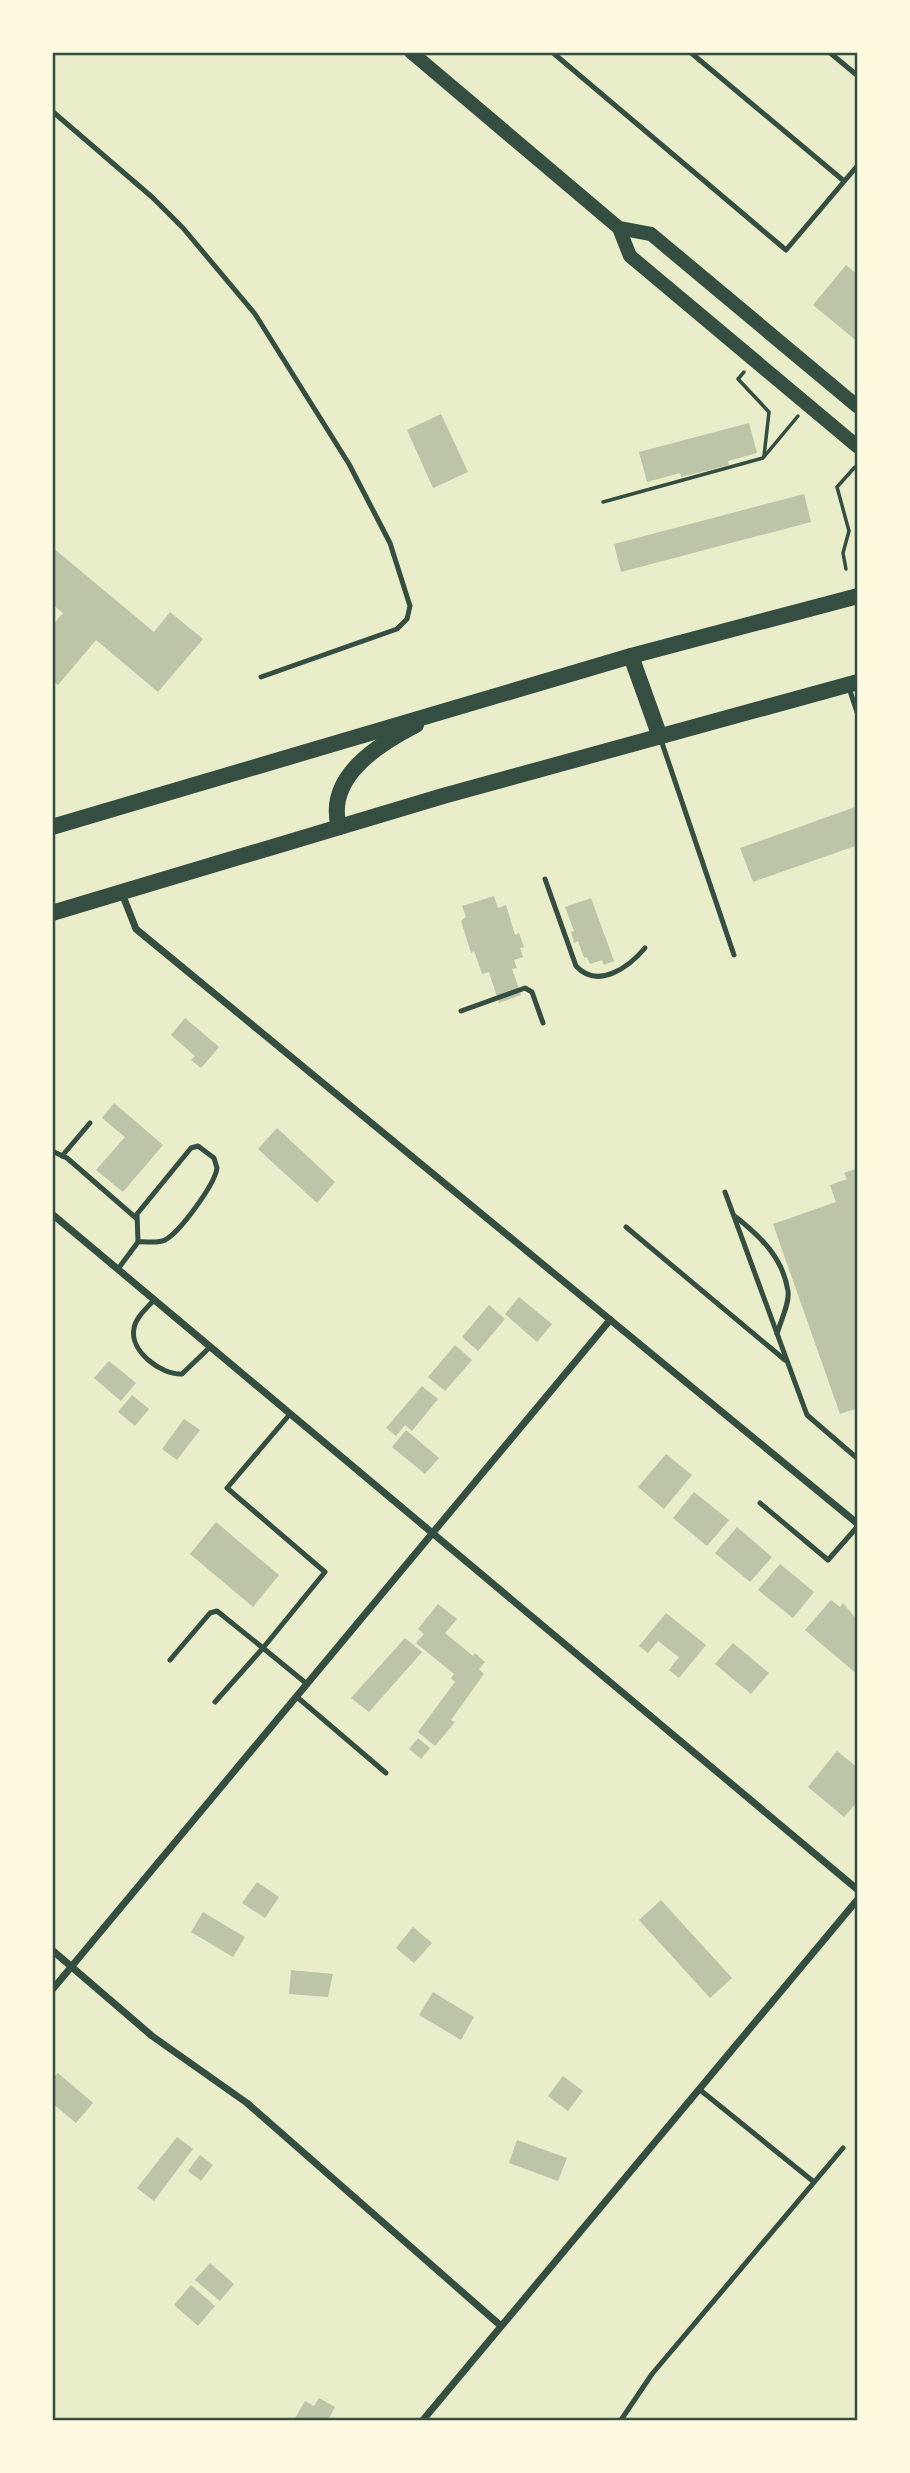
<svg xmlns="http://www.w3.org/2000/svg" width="910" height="2473" font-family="'DejaVu Sans',sans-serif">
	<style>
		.building { fill: #bcc5a7 }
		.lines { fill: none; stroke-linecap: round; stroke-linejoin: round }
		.path { stroke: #344e41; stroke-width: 3.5 }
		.service { stroke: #344e41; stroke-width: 5 }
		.minor { stroke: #344e41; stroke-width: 7 }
		.secondary { stroke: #344e41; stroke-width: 14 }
		.primary { stroke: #344e41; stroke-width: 16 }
		.neatline { fill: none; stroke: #344e41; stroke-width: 2.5 }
	</style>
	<rect width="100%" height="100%" fill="#e9edc9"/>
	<g class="building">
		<path d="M846 265 858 275V342L813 305Z"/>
		<path d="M441 414 468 472 433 488 407 430Z"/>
		<path d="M749 423 757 453 728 461 729 465 681 477 680 473 647 482 639 452Z"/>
		<path d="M804 494 811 522 621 572 614 544Z"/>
		<path d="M52 547 154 632 170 612 203 639 158 692 96 640 58 685 52 681V626L63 613 52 604Z"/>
		<path d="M858 806V845L753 882 740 848Z"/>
		<path d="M494 896 498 908 506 905 515 935 519 933 524 947 520 948 523 957 514 960 517 968 512 969 521 995 499 1003 489 972 482 974 474 951 471 953 461 921 466 917 462 906Z"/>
		<path d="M591 898 614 961 604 965 602 960 590 964 587 957 584 958 578 941 574 943 571 932 574 931 565 907Z"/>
		<path d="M185 1018 219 1047 201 1068 191 1060 195 1056 171 1035Z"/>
		<path d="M114 1103 163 1145 123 1192 96 1170 125 1137 102 1118Z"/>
		<path d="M277 1128 335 1182 317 1203 258 1149Z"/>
		<path d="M858 1168V1408L840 1414 773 1224 836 1202 830 1185 847 1179 844 1173Z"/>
		<path d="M519 1297 552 1324 537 1342 505 1314Z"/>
		<path d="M489 1305 505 1319 478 1351 462 1337Z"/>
		<path d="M455 1345 472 1360 445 1391 428 1377Z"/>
		<path d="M109 1361 136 1383 121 1401 94 1378Z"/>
		<path d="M422 1386 438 1399 412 1431 405 1425 396 1436 386 1428Z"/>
		<path d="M132 1395 149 1409 135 1426 118 1412Z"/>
		<path d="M184 1419 200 1430 177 1460 162 1449Z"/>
		<path d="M406 1430 439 1458 425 1474 392 1447Z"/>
		<path d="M666 1454 692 1475 664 1509 638 1487Z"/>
		<path d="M694 1492 729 1520 707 1546 673 1518Z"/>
		<path d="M216 1522 279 1575 253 1607 190 1554Z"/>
		<path d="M737 1527 772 1557 750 1582 715 1553Z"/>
		<path d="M780 1564 814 1592 793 1618 758 1590Z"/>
		<path d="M831 1600 840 1607 843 1603 858 1621V1675L805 1630Z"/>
		<path d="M438 1604 457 1619 445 1633 473 1656 475 1653 485 1662 479 1669 484 1674 451 1720 455 1722 435 1746 418 1732 455 1682 451 1678 454 1674 416 1643 424 1634 418 1629Z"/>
		<path d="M666 1613 706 1645 679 1678 669 1670 679 1657 658 1641 648 1653 639 1646Z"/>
		<path d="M405 1638 422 1652 369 1712 351 1698Z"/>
		<path d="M733 1643 769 1673 751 1694 715 1664Z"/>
		<path d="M418 1738 430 1748 421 1759 409 1749Z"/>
		<path d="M837 1751 858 1768V1801L844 1817 808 1787Z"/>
		<path d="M257 1882 279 1897 265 1918 242 1903Z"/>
		<path d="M661 1900 732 1978 710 1998 639 1920Z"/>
		<path d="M203 1912 245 1937 233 1957 191 1932Z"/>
		<path d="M413 1927 432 1943 414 1963 396 1948Z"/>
		<path d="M291 1970 333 1974 328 1997 289 1994Z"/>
		<path d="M433 1992 474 2017 461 2040 419 2015Z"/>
		<path d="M58 2073 93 2103 76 2123 52 2103V2079Z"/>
		<path d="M563 2076 583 2091 568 2111 548 2096Z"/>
		<path d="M177 2137 193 2149 154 2201 137 2188Z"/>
		<path d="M517 2140 567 2158 558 2181 509 2163Z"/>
		<path d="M200 2155 213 2165 201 2181 188 2171Z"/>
		<path d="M210 2263 234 2284 220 2301 195 2280Z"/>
		<path d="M191 2285 215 2306 198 2326 174 2305Z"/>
		<path d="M319 2398 335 2407 328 2420H294L305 2401 314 2406Z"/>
	</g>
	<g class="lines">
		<g class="path">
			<path d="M744 372 738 379 769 412 764 456"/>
			<path d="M603 502 763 458 798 416"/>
			<path d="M846 569 843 553 849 531 837 487 855 467"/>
		</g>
		<g class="service">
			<path d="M552 52 786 250 858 165"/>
			<path d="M690 52 844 181"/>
			<path d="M829 52 858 76"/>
			<path d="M52 111 152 197 183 228 255 314 349 464 390 543 410 606 407 619 397 629 261 677"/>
			<path d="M849 688 858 715"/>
			<path d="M661 740 734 955"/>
			<path d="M545 879 576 966C598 990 629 967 645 948"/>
			<path d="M461 1011 525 988 532 992 543 1023"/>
			<path d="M52 1151 67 1158 136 1218"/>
			<path d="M62 1156 90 1123"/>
			<path d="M725 1192 807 1415 858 1459"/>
			<path d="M736 1217C761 1237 783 1258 788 1291 790 1303 780 1322 777 1334"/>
			<path d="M626 1227 785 1360"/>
			<path d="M118 1269 138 1242C147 1241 157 1244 165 1240 180 1232 215 1184 217 1168L214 1158 198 1146 191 1148 137 1214 138 1242"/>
			<path d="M154 1300C147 1308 136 1317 134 1328 129 1351 161 1375 182 1374L210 1347"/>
			<path d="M290 1414 227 1488 325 1572 263 1648 307 1684"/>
			<path d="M760 1503 828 1560 858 1526"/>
			<path d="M170 1660 210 1613 217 1611 263 1648 215 1702"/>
			<path d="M297 1697 386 1773"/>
			<path d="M699 2089 814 2182"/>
			<path d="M621 2420 652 2374 843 2148"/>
		</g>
		<g class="minor">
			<path d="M121 891 136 929 858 1524"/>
			<path d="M52 1214 858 1890"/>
			<path d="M52 1950 152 2036 247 2103 501 2326"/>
			<path d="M52 1990 610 1320"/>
			<path d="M423 2420 858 1899"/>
		</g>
		<g class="secondary">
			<path d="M411 52 619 228 651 234 858 407"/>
			<path d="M619 228 630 256 858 447"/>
		</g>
		<g class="primary">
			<path d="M631 656 660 737"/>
			<path d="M52 827 631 656 858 596"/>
			<path d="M339 827C325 777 379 744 416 725"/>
			<path d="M52 913 443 796 858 682"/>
		</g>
	</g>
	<rect width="910" height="2473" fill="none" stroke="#fefae0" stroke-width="108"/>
	<rect x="54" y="54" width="802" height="2365" class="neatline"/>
</svg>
